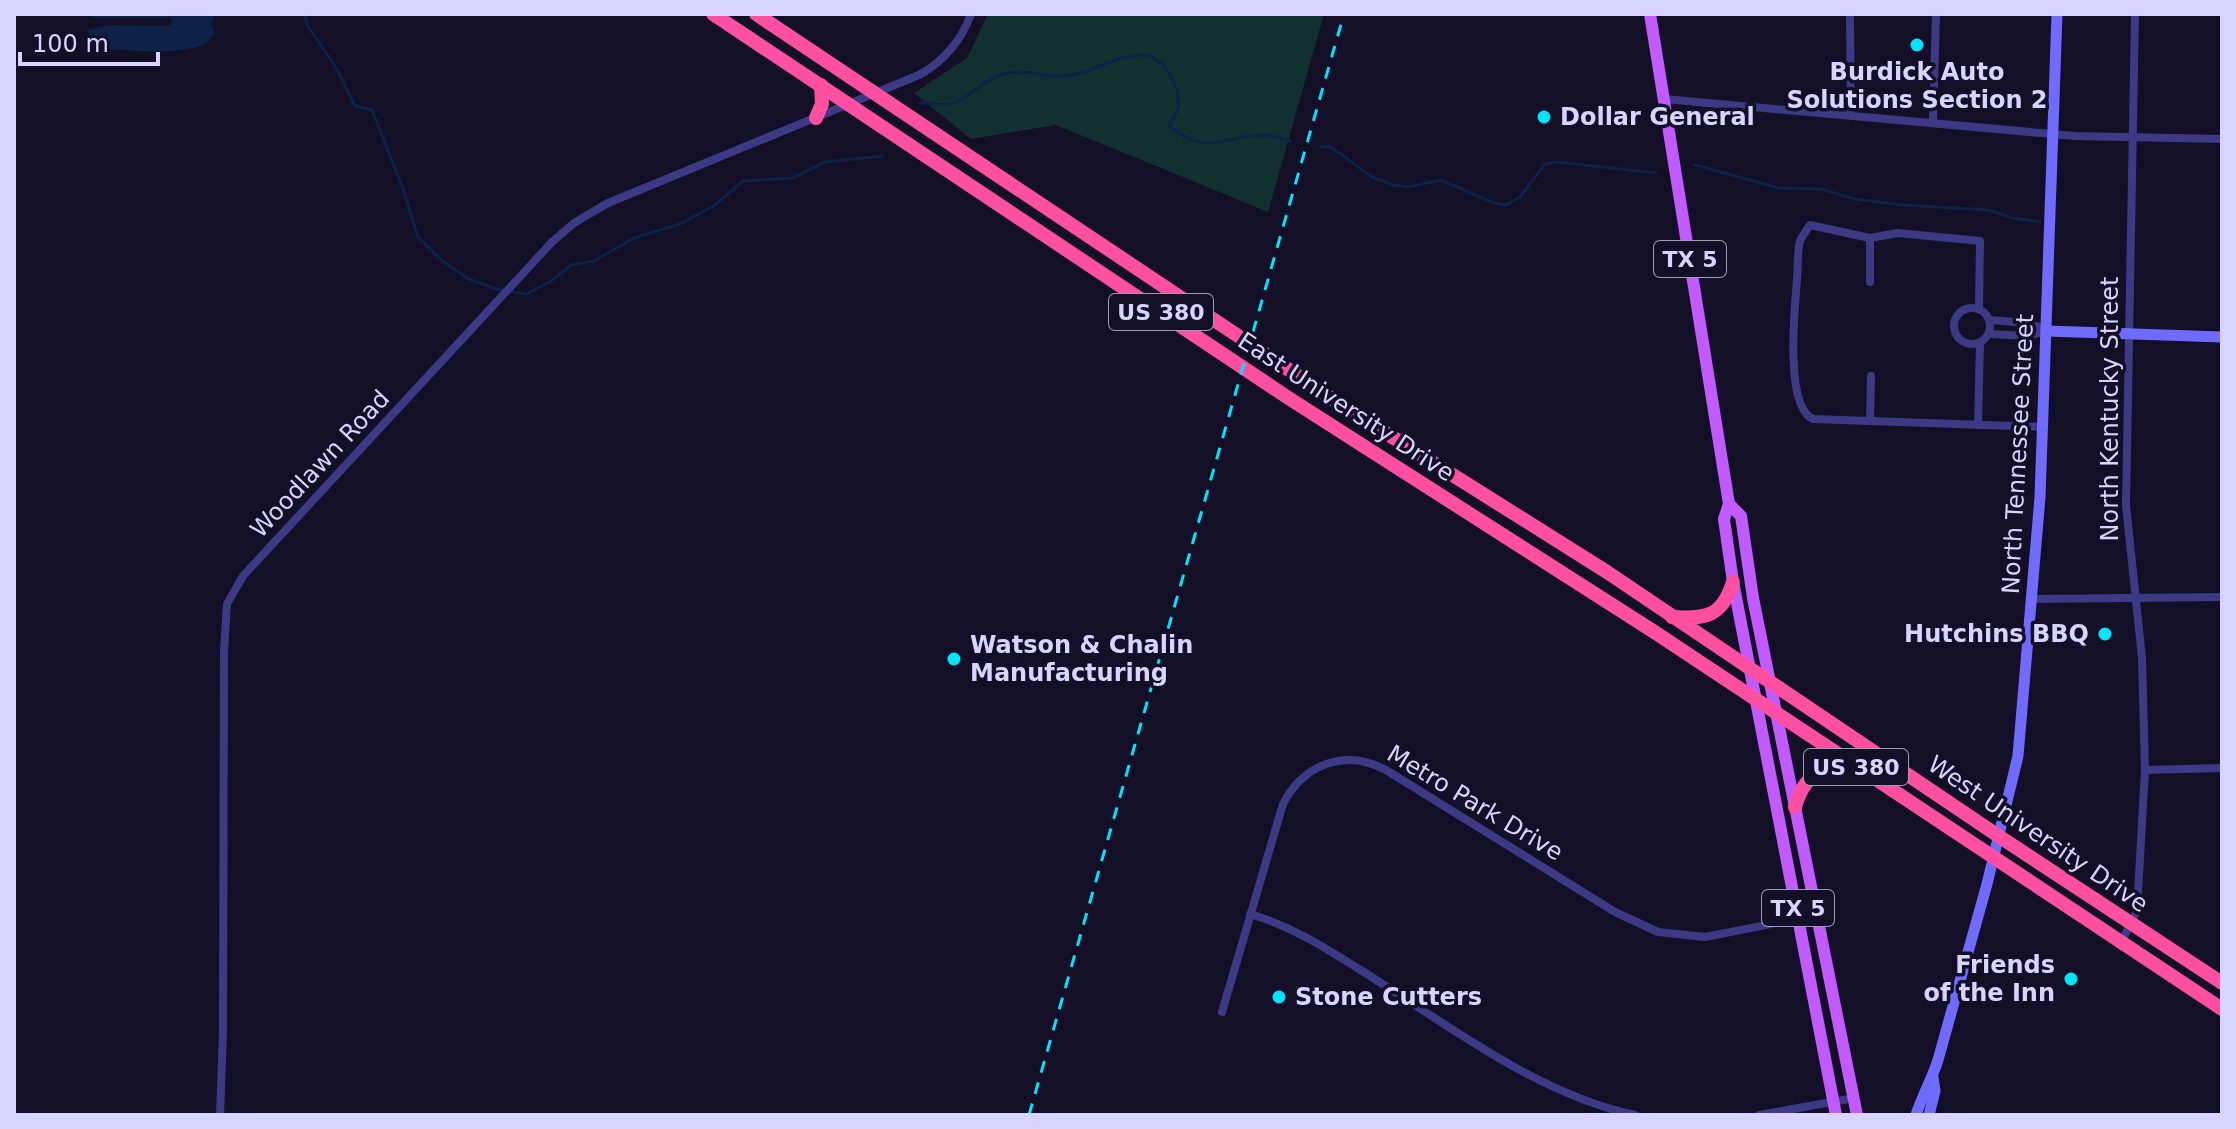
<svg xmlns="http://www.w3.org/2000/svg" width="2236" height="1129" font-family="'DejaVu Sans',sans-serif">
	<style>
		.green { fill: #12302f }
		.water { fill: #0c2248 }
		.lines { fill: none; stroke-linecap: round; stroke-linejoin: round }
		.stream { stroke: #0c2248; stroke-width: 3 }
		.street { stroke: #3d3a85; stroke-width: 8 }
		.secondary { stroke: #6f6bff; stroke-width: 11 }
		.primary { stroke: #c25bff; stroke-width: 12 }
		.highway { stroke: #ff4fa3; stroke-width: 14 }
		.rail { stroke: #00e5ff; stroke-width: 3; stroke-dasharray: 12 10; stroke-linecap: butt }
		.poi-dot { fill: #00e5ff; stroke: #130f26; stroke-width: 3 }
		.labels { text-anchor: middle; stroke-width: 7; stroke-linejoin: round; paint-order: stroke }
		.shield { fill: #130f26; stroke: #9e99be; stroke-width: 2 }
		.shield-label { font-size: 22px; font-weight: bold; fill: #d9d4ff }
		.poi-label { font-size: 24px; font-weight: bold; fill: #d9d4ff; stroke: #130f26; text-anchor: start }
		.street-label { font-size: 24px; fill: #d9d4ff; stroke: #130f26 }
	</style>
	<rect width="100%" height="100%" fill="#130f26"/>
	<path class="green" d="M988 14H1324L1268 212 1056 125 971 139 914 93 967 58Z"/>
	<path class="water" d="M82 14H210L214 18 211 24 215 34C210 38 207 44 201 46 174 55 118 51 90 46L88 30 108 25 169 26 172 22 171 18H97Z"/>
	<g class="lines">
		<g class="stream">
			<path d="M305 14 307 25 337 69 355 106 372 110 402 186 418 237 441 260 469 279 496 289 526 294 550 282 571 265 594 261 634 238 680 224 715 205 743 181 793 178 825 162 882 156"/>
			<path d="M920 103C930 103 940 106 951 104 969 99 980 82 998 76 1021 67 1037 76 1059 76 1101 77 1147 25 1173 81 1182 100 1181 108 1169 126 1208 158 1223 135 1265 135 1273 135 1282 139 1290 141"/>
			<path d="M1321 147H1331L1372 177 1393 185 1408 187 1441 180 1494 203 1506 205 1520 197 1545 164 1557 162 1656 173"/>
			<path d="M1695 165 1779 188 1821 189 1855 199 1903 205 1988 210 2013 218 2040 222"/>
		</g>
		<g class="street">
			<path d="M1850 14 1851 115"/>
			<path d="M1664 99 2074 136 2222 139"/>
			<path d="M1933 122 1936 14"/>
			<path d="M1870 282V238"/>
			<circle cx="1972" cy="326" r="18"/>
			<path d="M1979 309 1980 241 1898 233 1870 238 1810 225C1807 230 1802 236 1800 241 1797 252 1798 268 1797 279 1795 307 1784 406 1813 419L2043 427"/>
			<path d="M1990 320 2028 323 2047 330"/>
			<path d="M1989 334 2028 336 2047 331"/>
			<path d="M1870 421 1871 376"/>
			<path d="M1978 425 1980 343"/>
			<path d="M2032 599 2222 597"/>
			<path d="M2145 770 2222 768"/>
			<path d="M1250 914C1291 926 1324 947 1359 969 1444 1022 1536 1094 1635 1115"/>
			<path d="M2121 943 2137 911 2145 770 2142 658 2126 505 2135 14"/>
			<path d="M1222 1012 1283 804C1304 764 1345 748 1386 770L1615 912 1658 932 1705 937 1817 915"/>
			<path d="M220 1115 223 1031 224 651 227 604 243 576 552 242 574 223 608 203 919 75C943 62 962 40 971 14"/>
			<path d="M1759 1115 1854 1098"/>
		</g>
		<g class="secondary">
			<path d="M2047 331 2222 337"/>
			<path d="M1916 1115C1922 1096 1932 1079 1938 1060L1987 884 2018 756 2040 497 2057 14"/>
			<path d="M1929 1115 1935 1091 1933 1077"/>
		</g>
		<g class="primary">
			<path d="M1650 14 1729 504 1724 519 1733 582 1836 1115"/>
			<path d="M1729 504 1741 516 1753 598 1857 1115"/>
		</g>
		<g class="highway">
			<path d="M713 14 1290 399 1656 633 2222 1009"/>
			<path d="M756 14 1343 406 1607 572 2000 837 2222 983"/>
			<path d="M816 118 822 104 821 85"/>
			<path d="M1672 617C1706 619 1722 617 1733 582"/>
			<path d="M1795 807C1804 775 1824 761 1857 774"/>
		</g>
		<path class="rail" d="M1029 1115 1344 14"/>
	</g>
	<g class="poi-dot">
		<circle cx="1917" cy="45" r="8"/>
		<circle cx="1544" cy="117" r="8"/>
		<circle cx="2105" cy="634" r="8"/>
		<circle cx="954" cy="659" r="8"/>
		<circle cx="2071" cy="979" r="8"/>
		<circle cx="1279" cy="997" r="8"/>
	</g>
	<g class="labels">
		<g class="shield">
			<rect x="1654" y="241" width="72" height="36" rx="6"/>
			<rect x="1109" y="294" width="104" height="36" rx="6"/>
			<rect x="1804" y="749" width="104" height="36" rx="6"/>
			<rect x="1762" y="890" width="72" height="36" rx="6"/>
		</g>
		<g class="shield-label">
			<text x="1690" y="267">TX 5</text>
			<text x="1161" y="320">US 380</text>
			<text x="1856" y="775">US 380</text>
			<text x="1798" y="916">TX 5</text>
		</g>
		<g class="poi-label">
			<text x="1917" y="80" text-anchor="middle">Burdick Auto<tspan x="1917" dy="28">Solutions Section 2</tspan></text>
			<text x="1560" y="125">Dollar General</text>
			<text x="2089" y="642" text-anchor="end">Hutchins BBQ</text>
			<text x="970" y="653">Watson &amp; Chalin<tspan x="970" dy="28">Manufacturing</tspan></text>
			<text x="2055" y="973" text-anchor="end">Friends<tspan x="2055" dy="28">of the Inn</tspan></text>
			<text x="1295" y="1005">Stone Cutters</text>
		</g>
		<g class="street-label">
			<text transform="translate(1346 407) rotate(33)" y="8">East University Drive</text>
			<text transform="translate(2110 409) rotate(-90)" y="8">North Kentucky Street</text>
			<text transform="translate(2018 454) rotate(-87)" y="8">North Tennessee Street</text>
			<text transform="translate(320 464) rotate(-47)" y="8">Woodlawn Road</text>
			<text transform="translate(1475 803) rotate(31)" y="8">Metro Park Drive</text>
			<text transform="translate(2038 834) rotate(34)" y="8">West University Drive</text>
		</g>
	</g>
	<rect width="2236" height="1129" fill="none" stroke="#d9d4ff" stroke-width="32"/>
	<path d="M20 52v12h138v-12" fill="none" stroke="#d9d4ff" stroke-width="4"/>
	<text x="32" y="52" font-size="24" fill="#d9d4ff" stroke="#130f26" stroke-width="6" paint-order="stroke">100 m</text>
</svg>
